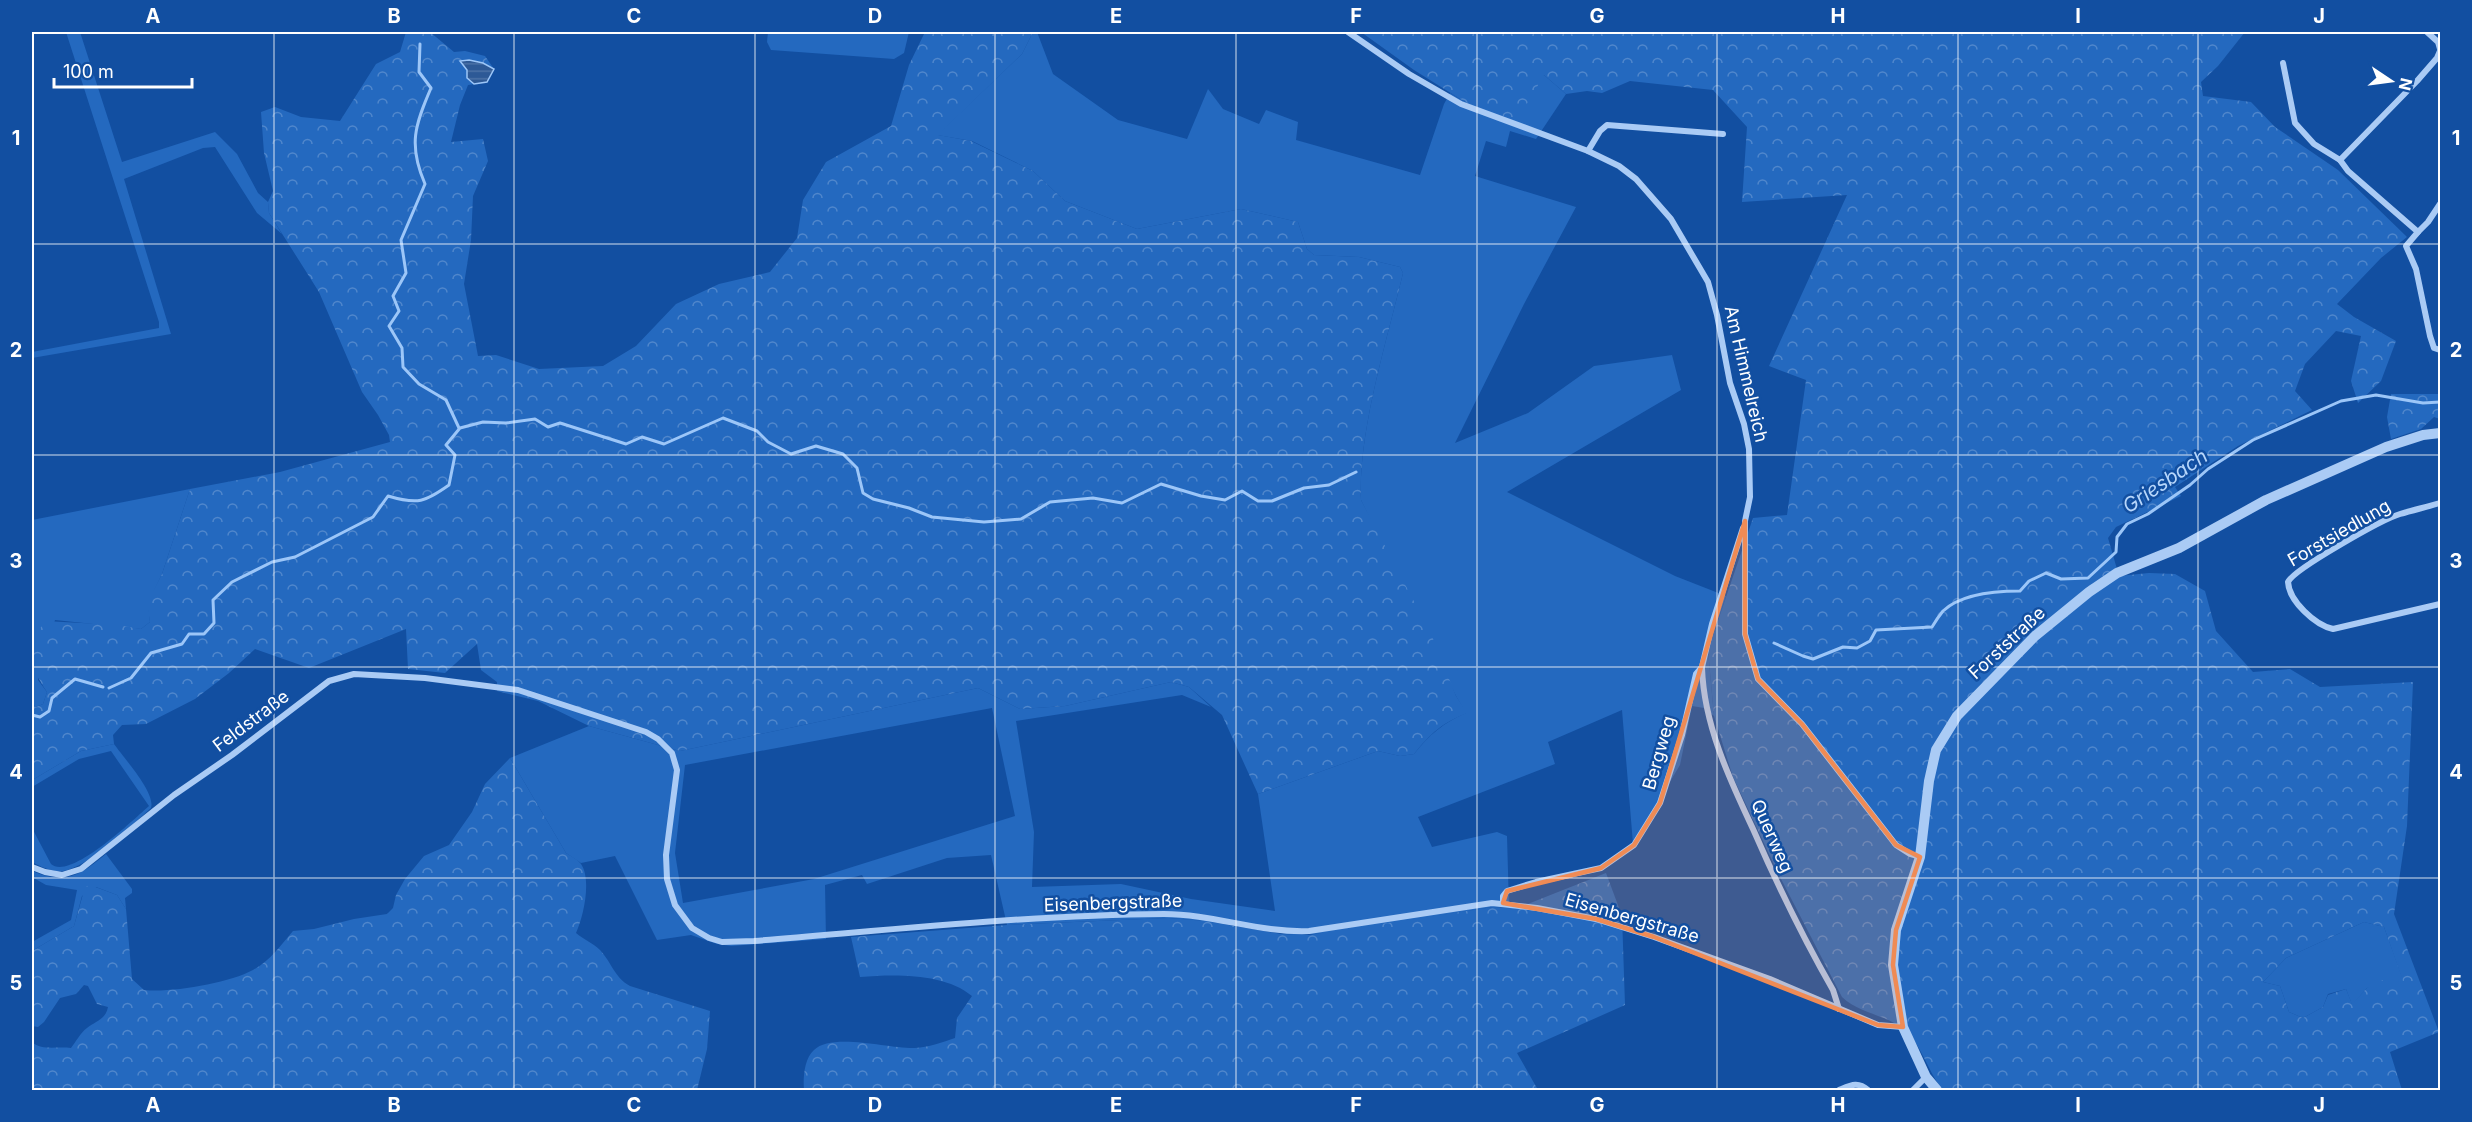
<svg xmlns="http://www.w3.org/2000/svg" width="2472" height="1122" font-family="Inter,sans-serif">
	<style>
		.grass { fill: #2469bf; fill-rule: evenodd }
		.forest { fill: url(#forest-crowns); fill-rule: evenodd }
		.water { fill: url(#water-rules); stroke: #9cc6f8; stroke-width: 1.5 }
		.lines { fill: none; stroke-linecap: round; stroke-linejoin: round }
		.stream { stroke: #9cc6f8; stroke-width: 3 }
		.minor { stroke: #aacbf5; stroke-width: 6 }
		.tertiary { stroke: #aacbf5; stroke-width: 10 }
		.marked { fill: #ef8b55; fill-opacity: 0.2; stroke: #ef8b55; stroke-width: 4.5; stroke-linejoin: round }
		.grid { fill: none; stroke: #fff; stroke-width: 1.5; stroke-opacity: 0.55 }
		.labels { text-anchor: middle; stroke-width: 5; stroke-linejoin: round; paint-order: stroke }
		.street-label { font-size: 18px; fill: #fff; stroke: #124fa1 }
		.water-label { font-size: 20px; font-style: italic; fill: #b7d6fb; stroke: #124fa1 }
		.neatline { fill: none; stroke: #fff; stroke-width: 2 }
		.grid-label { font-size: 20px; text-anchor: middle; font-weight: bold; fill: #fff }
	</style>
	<defs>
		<pattern id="forest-crowns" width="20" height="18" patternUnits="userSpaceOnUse" patternTransform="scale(1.5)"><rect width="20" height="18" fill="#2469bf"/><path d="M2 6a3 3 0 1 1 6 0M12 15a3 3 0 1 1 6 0" fill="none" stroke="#5087cc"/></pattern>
		<pattern id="water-rules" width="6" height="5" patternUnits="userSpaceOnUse" patternTransform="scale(1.5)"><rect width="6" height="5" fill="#2d5996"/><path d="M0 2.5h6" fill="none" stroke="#4c72a6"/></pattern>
	</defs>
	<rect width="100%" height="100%" fill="#124fa1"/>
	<g class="grass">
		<path d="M66 32H80L122 162 215 132 237 154 258 193 268 202 269 213 282 234 257 213 215 147 203 148 124 179 171 334 32 358V352L159 328V322Z"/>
		<path d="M768 32H909L904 53 894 59 771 50 767 42Z"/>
		<path d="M1033 32H1037L1053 74 1118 120 1187 139 1208 89 1223 109 1259 124 1266 110 1298 122 1296 140 1420 175 1444 104 1450 93 1465 102 1544 75 1566 94 1536 139 1510 131 1506 147 1486 141 1475 176 1576 207 1524 304 1455 443 1528 413 1594 366 1672 355 1681 390 1507 492 1675 576 1726 596 1708 650 1714 716 1704 708 1692 706 1680 765 1633 844 1622 710 1548 742 1555 764 1418 817 1432 847 1497 832 1507 836 1509 907H1493L1331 933 1294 935 1206 921 1168 918 1007 925 991 855 947 858 867 884 862 875 825 885 826 939 731 946 717 944 691 935 657 940 615 856 581 863 566 853 510 758 589 726 680 751 978 688 1020 709 1065 706 1171 682 1189 687 1211 707 1182 695 1016 721 1034 832 1032 887 1121 884 1191 899 1275 911 1258 794 1378 751 1400 756 1414 754C1429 735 1443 723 1466 713L1456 696 1361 500C1358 431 1387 341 1403 273L1400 267 1359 257 1314 255 1307 249 1298 222 1241 209 1137 229 1065 201 1033 171 972 141 937 135 1022 54ZM992 708 1015 816 814 879 683 903 675 853 685 765Z"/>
		<path d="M190 489 162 574 148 603 150 622 141 629 55 620 38 680 47 692 43 704 36 707 32 704V520Z"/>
		<path d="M114 744C123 757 156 793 151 808 133 824 87 868 63 871 52 872 41 867 32 862V828L51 864C70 881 133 820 149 806L111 751 79 759 32 787V777L34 779 81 751Z"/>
		<path d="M106 854 132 889V893L125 898 126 909 117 895 96 887 82 896 74 926 32 951V942L71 920 77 890 46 885 32 877V871C66 885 79 876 106 854Z"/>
		<path d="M2364 922 2384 927 2405 985 2367 988 2352 1005 2346 989 2328 994 2323 1007 2303 1018 2289 1012 2280 986 2263 982 2286 958Z"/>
	</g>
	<g class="forest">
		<path d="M406 32H430L454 52 465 51 485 56 494 69 487 82 468 85 460 105 451 142 483 139 488 161 473 196 471 240 464 284 478 356 496 355 539 369 603 366 636 346 676 304 719 284 770 272 797 238 803 200 826 162 891 126 909 65 925 32H1033L1022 54 938 135 971 141 1033 171 1065 201 1137 229 1241 209 1298 222 1307 249 1314 255 1359 257 1400 267 1403 273C1387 341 1358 431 1361 500L1431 634 1456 696 1467 713C1442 723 1431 733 1414 754L1400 756 1378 751 1258 794 1222 715 1189 687 1171 682 1065 706 1020 709 978 688 680 751 589 726 538 701 497 691V682L481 670 477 644 445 673 408 669 406 629 309 668 255 649 229 673 195 699 146 724 122 725 113 735 114 744 81 751 34 779 32 777V704L36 707 43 704 47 692C28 664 26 648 45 621L118 625 141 629 150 622 147 603 162 574 190 489 280 472 390 442 389 435 378 415 362 392 319 292 269 213 268 202 273 191 264 153 261 112 275 107 301 117 340 121 376 64 400 52Z"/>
		<path d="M1361 32H2245L2218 66 2201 82 2203 96 2251 102 2275 127 2338 170 2407 237 2381 258 2337 304 2354 317 2396 341 2381 381 2358 403 2351 381 2361 336 2336 331 2305 364 2295 391 2312 410 2238 446 2175 487 2181 496 2116 527 2108 538 2119 576 2149 573 2175 574 2205 591 2216 631 2253 672 2290 669 2320 687 2413 682 2407 826 2394 914 2439 1032 2390 1052 2402 1090H1943C1927 1071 1922 1043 1901 1027 1882 1014 1859 1013 1842 997L1778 873 1733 777 1714 716 1708 650 1753 518 1787 515 1806 380 1769 366 1847 195 1742 202 1747 127 1713 90 1630 81 1602 93 1587 91 1566 94 1544 75 1517 121 1465 102 1414 70ZM2364 922 2384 927 2404 984 2391 976 2367 988 2352 1004 2346 989 2328 995 2323 1007 2303 1018 2289 1012 2280 986 2263 982 2286 958Z"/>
		<path d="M2391 394H2440V419L2434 417 2421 429 2391 439 2387 417Z"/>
		<path d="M510 758 566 853C571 856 578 860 581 864 592 880 583 918 576 933 583 939 593 943 600 950 612 963 614 977 630 986L710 1011 707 1049 697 1090H32V1042C42 1051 57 1046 71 1048 76 1042 80 1033 87 1028 96 1021 106 1019 108 1007L97 1004 88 986 84 985 76 994 60 998 44 1022 38 1027 32 1026V951L74 926 85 887 90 885 117 895 126 909 132 979 144 990C172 993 229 983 253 970 270 961 281 945 293 931L314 929 354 919 387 914 393 908 396 895 405 879 424 856 449 845 472 812 485 784Z"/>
		<path d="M1606 873 1622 916 1625 1005 1517 1053 1538 1090H804C803 1078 804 1059 814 1050 832 1032 890 1049 915 1048 929 1047 941 1043 955 1038L957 1018 972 996C945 973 895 974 860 977L851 937 1007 925 1168 918 1206 921 1281 934 1309 935 1493 907 1518 908Z"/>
	</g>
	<path class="water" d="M469 60 483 63 494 69 487 82 474 84 467 78V70L460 61Z"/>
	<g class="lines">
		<g class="stream">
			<path d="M420 44 419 72 431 88C415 125 408 145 425 184L401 240 406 273 393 296 399 311 389 326 402 348 403 367 419 384 446 400 459 428"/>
			<path d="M1774 643 1803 656 1813 659 1843 647 1857 648 1870 641 1876 630 1932 627C1935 622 1939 616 1943 611 1961 594 1995 591 2020 591L2029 581 2046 573 2061 579 2088 578 2116 552 2117 537 2127 524 2148 514 2190 485 2208 469 2253 440 2341 401 2376 395 2423 403 2440 402"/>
			<path d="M109 688 131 678 151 653 182 644 189 634H204L214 623 213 600 232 582 272 562 295 557 373 517 388 496C418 505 425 502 449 485L455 455 446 445 460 428 483 422 506 423 535 419 548 427 560 423 626 444 642 437 664 444 723 418 757 431 768 442 791 454 816 446 843 454 857 468 863 493 873 499 909 508 932 517 984 522 1021 519 1050 502 1093 498 1122 503 1161 484 1201 496 1225 500 1242 491 1258 501H1272L1304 488 1329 485 1356 472"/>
			<path d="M32 715 40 717 49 711 52 698 75 679 103 687"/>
		</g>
		<g class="minor">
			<path d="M1348 32 1409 74 1461 104 1588 151 1619 166 1636 179 1671 219 1708 282 1717 315 1730 383 1744 424 1749 449 1750 497 1745 521V634L1758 679 1802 724 1896 845 1910 854 1920 857"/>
			<path d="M2427 32 2438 42 2440 49"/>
			<path d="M2283 63 2295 123 2314 144 2340 160 2348 171 2418 232 2428 222 2440 204"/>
			<path d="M1588 151 1600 131 1607 125 1723 134"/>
			<path d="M2340 160 2417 81 2437 58 2440 51"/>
			<path d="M2418 232 2406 246 2416 269 2430 336 2434 348 2440 350"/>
			<path d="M2440 503C2427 507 2413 510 2400 514 2383 519 2294 569 2288 582 2289 601 2315 625 2333 629L2440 604"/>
			<path d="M1702 668C1704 725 1729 778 1753 829 1777 884 1803 938 1833 990L1839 1009"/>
			<path d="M32 867 45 872 62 875 81 869 174 795 232 755 329 681 354 674 425 678 518 690 646 732 658 739 672 753 677 770 666 855 667 879 675 905 692 928 709 938 722 942 754 941C890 930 1028 915 1164 914 1213 914 1260 933 1309 931L1492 903 1537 908 1596 919 1654 937 1770 979 1878 1025 1903 1027"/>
			<path d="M1503 903V896L1507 891 1536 882 1601 868 1634 845 1660 803 1682 735 1696 674 1702 667 1712 624 1743 528"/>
			<path d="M1839 1090C1851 1085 1858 1081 1868 1090"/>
			<path d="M1913 1090 1926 1077"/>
		</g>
		<path class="tertiary" d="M1937 1090 1926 1077 1903 1027 1893 965 1896 930 1920 857 1929 781 1936 750 1957 716 2035 636 2089 592 2117 573 2179 548 2266 500 2386 447 2423 435 2440 433"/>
	</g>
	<path class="marked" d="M1745 521V634L1758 679 1802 724 1896 845 1920 857 1896 930 1893 965 1903 1027 1878 1025 1654 937 1596 919 1503 903 1507 891 1601 868 1634 845 1660 803Z"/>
	<path class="grid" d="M274 32V1090M514 32V1090M755 32V1090M995 32V1090M1236 32V1090M1477 32V1090M1717 32V1090M1958 32V1090M2198 32V1090M32 244H2440M32 455H2440M32 667H2440M32 878H2440"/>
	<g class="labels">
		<g class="street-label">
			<text transform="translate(1746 374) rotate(77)" y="6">Am Himmelreich</text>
			<text transform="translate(2339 533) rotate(-30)" y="6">Forstsiedlung</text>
			<text transform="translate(2007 643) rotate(-43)" y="6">Forststraße</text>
			<text transform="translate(251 721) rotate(-37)" y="6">Feldstraße</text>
			<text transform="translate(1659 753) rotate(-74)" y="6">Bergweg</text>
			<text transform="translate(1772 836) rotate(66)" y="6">Querweg</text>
			<text transform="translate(1113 903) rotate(-2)" y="6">Eisenbergstraße</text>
			<text transform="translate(1632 918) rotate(16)" y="6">Eisenbergstraße</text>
		</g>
		<g class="water-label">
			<text transform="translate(2165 481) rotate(-34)" y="7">Griesbach</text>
		</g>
	</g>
	<rect width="2472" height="1122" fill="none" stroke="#124fa1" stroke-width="66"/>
	<g transform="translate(2391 81) rotate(103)" stroke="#124fa1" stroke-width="4.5" paint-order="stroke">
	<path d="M0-4.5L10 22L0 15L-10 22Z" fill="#ffffff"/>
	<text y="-9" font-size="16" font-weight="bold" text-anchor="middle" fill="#ffffff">N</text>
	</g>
	<path d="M54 78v9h138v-9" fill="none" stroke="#ffffff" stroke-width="3"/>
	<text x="63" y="78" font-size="18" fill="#ffffff" stroke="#124fa1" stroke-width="4.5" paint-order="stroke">100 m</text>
	<rect x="33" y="33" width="2406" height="1056" class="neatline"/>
	<g class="grid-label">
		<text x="153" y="23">A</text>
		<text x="394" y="23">B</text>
		<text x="634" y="23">C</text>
		<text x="875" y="23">D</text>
		<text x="1116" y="23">E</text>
		<text x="1356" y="23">F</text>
		<text x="1597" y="23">G</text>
		<text x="1838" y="23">H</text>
		<text x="2078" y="23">I</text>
		<text x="2319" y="23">J</text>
		<text x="16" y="145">1</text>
		<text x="2456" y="145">1</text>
		<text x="16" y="357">2</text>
		<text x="2456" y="357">2</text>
		<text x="16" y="568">3</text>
		<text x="2456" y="568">3</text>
		<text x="16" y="779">4</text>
		<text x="2456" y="779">4</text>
		<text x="16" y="990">5</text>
		<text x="2456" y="990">5</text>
		<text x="153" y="1112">A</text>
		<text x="394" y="1112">B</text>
		<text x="634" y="1112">C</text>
		<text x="875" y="1112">D</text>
		<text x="1116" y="1112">E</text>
		<text x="1356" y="1112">F</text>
		<text x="1597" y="1112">G</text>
		<text x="1838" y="1112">H</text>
		<text x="2078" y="1112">I</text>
		<text x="2319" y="1112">J</text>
	</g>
</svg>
